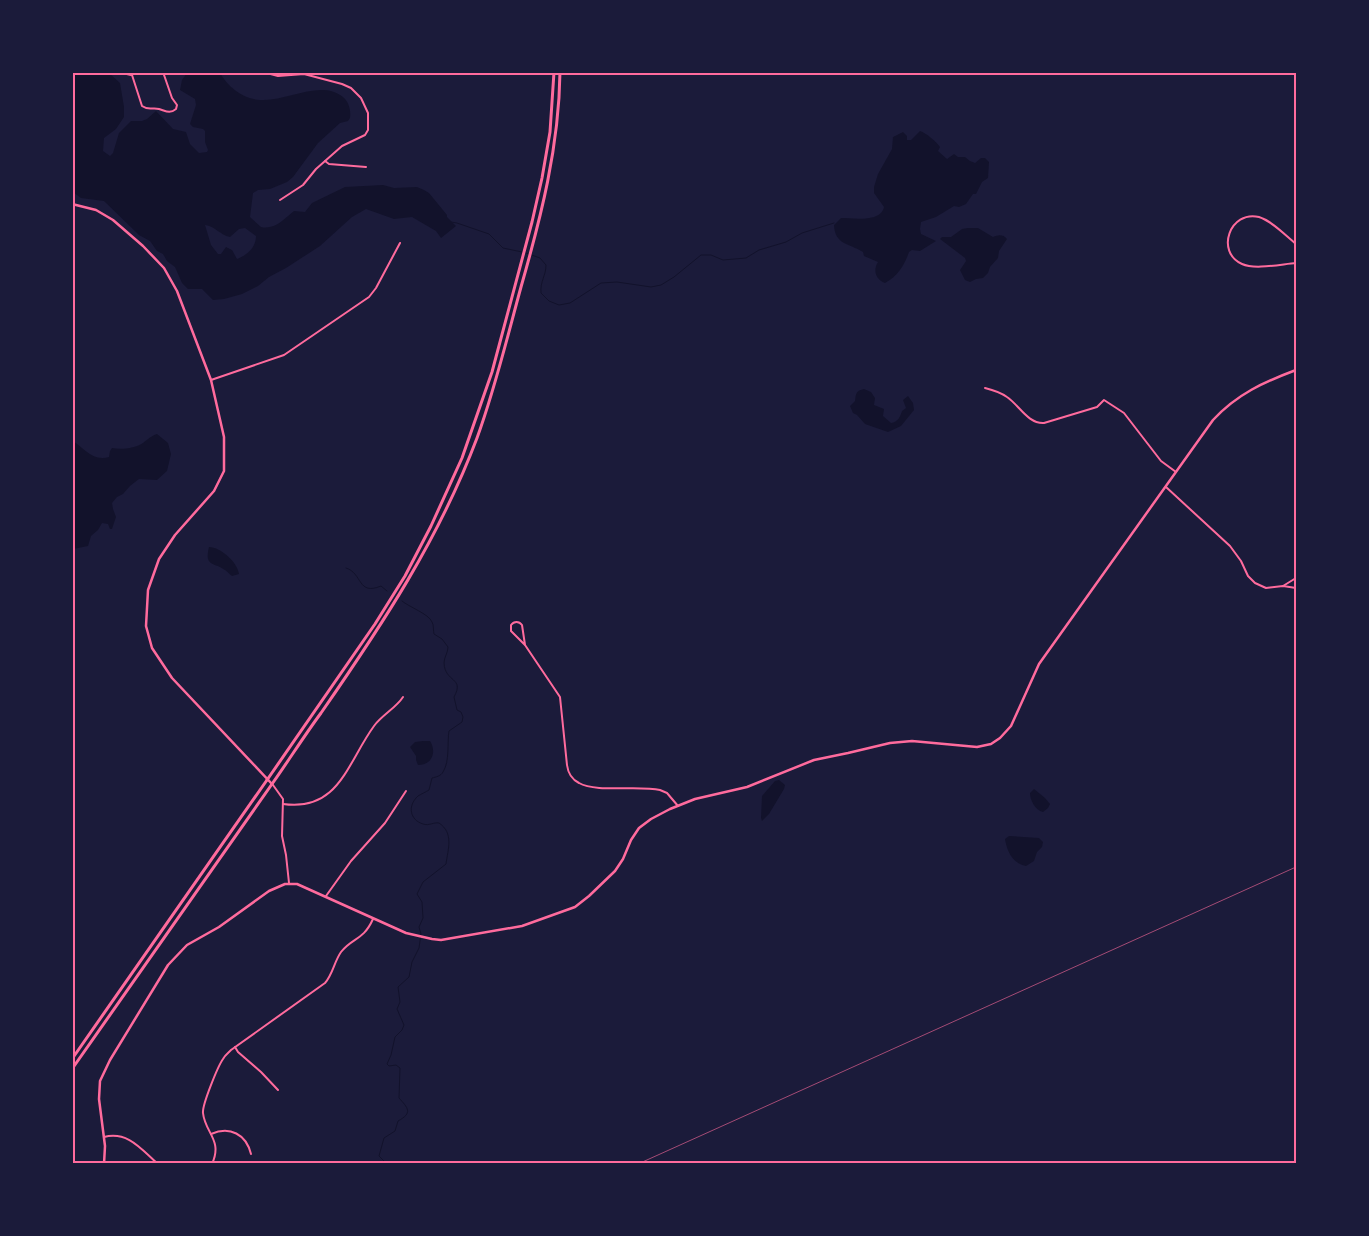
<svg xmlns="http://www.w3.org/2000/svg" width="1369" height="1236" font-family="'PT Serif',serif">
	<style>
		.water { fill: #12122b; fill-rule: evenodd }
		.lines { fill: none; stroke-linecap: round; stroke-linejoin: round }
		.stream { stroke: #12122b; stroke-width: 1 }
		.minor { stroke: #ff6b9d; stroke-width: 2 }
		.tertiary { stroke: #ff6b9d; stroke-width: 2.5 }
		.trunk { stroke: #ff6b9d; stroke-width: 3 }
		.motorway { stroke: #ff6b9d; stroke-width: 3 }
		.rail { stroke: #a44b75; stroke-width: 1 }
		.neatline { fill: none; stroke: #ff6b9d; stroke-width: 2 }
	</style>
	<rect width="100%" height="100%" fill="#1b1b3a"/>
	<g class="water">
		<path d="M73 72 109 73 120 83 124 107V117L116 129 104 138 103 151 110 156 113 153 119 133 131 121H142L147 119 156 111 173 129 186 132 190 144 199 153 207 152 208 150 205 142V131L203 129 193 127 190 124 196 105 195 99 180 90 182 80 187 73H220C228 87 243 99 260 100 287 102 320 79 343 97 349 102 351 110 350 118L348 121 340 123 318 143 293 177 287 182 270 189 258 190 253 193 250 217 261 227C275 230 284 219 294 211L305 212 312 203 345 187 383 185 394 188 417 187 424 190 429 193 447 215V217L456 226 441 238 436 231 412 217 394 219 366 209 352 217 320 246 286 268 269 277 258 286 242 294 224 299 213 300 202 289H188L182 283 175 267 167 261 163 254 157 251 150 241 139 235 104 201 81 198 73 192ZM205 225C215 226 220 235 230 237L239 229 245 228 256 236C256 248 247 255 237 259L232 250 226 247 221 254H218L211 245Z"/>
		<path d="M920 131C926 133 937 142 940 147L938 151 947 159 954 154 958 157H965L970 161 975 163 981 158H985L989 162 988 178 982 182 976 194H973L966 204 959 207 954 206 936 217 921 222 920 229 921 234 936 241 920 251 912 250 909 252C904 266 898 276 885 283 875 279 873 270 878 262L864 256 863 252C849 243 835 245 834 225L841 218C852 218 881 223 884 207L874 193V187L878 174 892 149 893 137 903 132 907 136V140H911Z"/>
		<path d="M968 228H978L993 237C998 235 1003 234 1007 239L999 251 998 258 990 267 988 273 983 278 976 279 970 282 965 280 960 270 966 261 965 258 940 239 942 237H951L962 229Z"/>
		<path d="M864 389 871 392 875 398 874 405 884 409 883 416 891 423C898 422 900 417 902 411L906 408 903 400 908 396 913 403 914 410 901 426 888 432 865 424 857 415 853 413 850 406 855 401C856 393 856 391 864 389Z"/>
		<path d="M157 434 168 443 171 454 167 471 157 480 139 479 130 486 123 494 117 497 112 503 113 509 116 517 112 529H110L108 524 102 523 98 530 91 536 88 546 73 549V441C84 448 93 462 109 457L110 451 112 448C121 450 136 448 143 443 148 439 151 436 157 434Z"/>
		<path d="M209 547C221 547 238 563 239 574L232 576C229 574 228 572 225 570 214 562 204 567 209 547Z"/>
		<path d="M423 741H430C437 752 432 765 418 765L416 760V756L410 747 415 742Z"/>
		<path d="M779 780 785 785 784 789 769 814 762 821 761 818 762 796 775 781Z"/>
		<path d="M1034 789 1045 798 1050 804 1048 808 1043 812C1035 810 1030 800 1030 793Z"/>
		<path d="M1009 836 1039 838 1043 842 1042 847 1037 852 1034 861 1026 866C1012 863 1007 851 1005 839Z"/>
	</g>
	<g class="lines">
		<g class="stream">
			<path d="M451 222 457 223 489 234 503 248 522 252"/>
			<path d="M526 253 540 258 546 265C546 276 540 281 541 293L549 301 559 305 570 303 601 283 617 282 651 287 661 285 674 277 701 255H711L723 260 746 258 759 250 786 242 802 233 834 223"/>
			<path d="M346 568C363 573 357 596 381 586L387 591"/>
			<path d="M387 1164 379 1156 384 1138 395 1131 398 1121C413 1113 408 1108 399 1098L400 1068 396 1065 389 1066 387 1064 391 1055 395 1037 402 1030 404 1025 397 1009 400 1002 398 987 409 977 412 962 419 948 421 934 419 927 423 918 422 902 417 894 423 882 446 864C448 849 454 833 439 823 434 822 429 826 423 824 410 820 407 806 418 796 421 794 426 792 429 790L432 778C436 777 441 776 443 772 450 761 447 743 449 731L462 722 463 717 461 712 457 710 454 697C465 677 445 683 444 663 444 657 448 653 448 647L442 639 434 634C433 631 434 625 432 622 429 614 409 607 402 601"/>
		</g>
		<g class="minor">
			<path d="M118 72 131 75 137 72"/>
			<path d="M263 72 278 76 304 74 342 84 351 88 361 98 368 113V130L365 135 342 146 316 169 303 185 280 200"/>
			<path d="M132 75 142 106C149 111 152 107 159 109 166 111 170 114 176 109L177 105 172 98 163 72"/>
			<path d="M325 161 329 164 366 167"/>
			<path d="M1296 244C1285 235 1272 221 1259 217 1230 210 1215 252 1242 264 1255 270 1282 264 1296 263"/>
			<path d="M211 380 284 355 369 297 376 288 400 243"/>
			<path d="M985 388C993 390 1000 392 1007 397 1019 405 1028 424 1044 423L1097 407 1104 400 1124 413 1161 461 1176 472"/>
			<path d="M1166 487 1230 546 1241 561 1248 576 1255 583 1266 588 1283 586 1296 588"/>
			<path d="M1283 586 1296 578"/>
			<path d="M525 645 522 625C519 621 514 621 511 625V631L525 645 560 697 567 765C568 773 571 779 579 783 596 793 639 785 660 790L667 793 678 806"/>
			<path d="M273 785 283 799 282 836 286 855 289 883"/>
			<path d="M283 804C339 812 347 763 374 726 382 715 396 708 403 697"/>
			<path d="M326 896 351 861 385 823 406 791"/>
			<path d="M235 1047 238 1052 261 1072 278 1090"/>
			<path d="M211 1134C230 1126 246 1134 251 1154"/>
			<path d="M104 1137C128 1131 141 1149 158 1164"/>
			<path d="M212 1164C223 1140 205 1133 203 1113 202 1105 218 1066 223 1059 225 1055 228 1053 231 1050L325 983C333 974 334 962 341 952 353 937 363 941 373 919"/>
		</g>
		<g class="tertiary">
			<path d="M72 204 96 210 113 220 143 246 164 268 177 291 211 380 224 437V471L214 491 175 535 159 559 148 590 146 626 152 648 172 678 272 784"/>
			<path d="M104 1164 105 1146 99 1099 100 1081 110 1060 168 965 187 945 219 927 269 891 285 884H297L406 933 432 939 441 940 522 926 575 907 589 896 615 871 623 859 631 840 639 828 651 819 670 809 695 799 747 787 814 760 848 753 890 743 912 741 977 747 991 744 1000 738 1011 726 1039 664 1213 420C1237 394 1264 382 1296 370"/>
		</g>
		<g class="trunk">
			<path d="M267 780 375 624 405 576 431 526 462 458 492 372 532 222 542 178 550 132 554 72"/>
			<path d="M272 784C289 760 304 736 321 713 382 625 439 539 477 438 495 389 507 338 521 287 541 217 559 147 560 72"/>
		</g>
		<g class="motorway">
			<path d="M72 1059 267 780"/>
			<path d="M72 1069 272 784"/>
		</g>
		<path class="rail" d="M638 1164 1296 867"/>
	</g>
	<rect width="1369" height="1236" fill="none" stroke="#1b1b3a" stroke-width="148"/>
	<rect x="74" y="74" width="1221" height="1088" class="neatline"/>
</svg>
